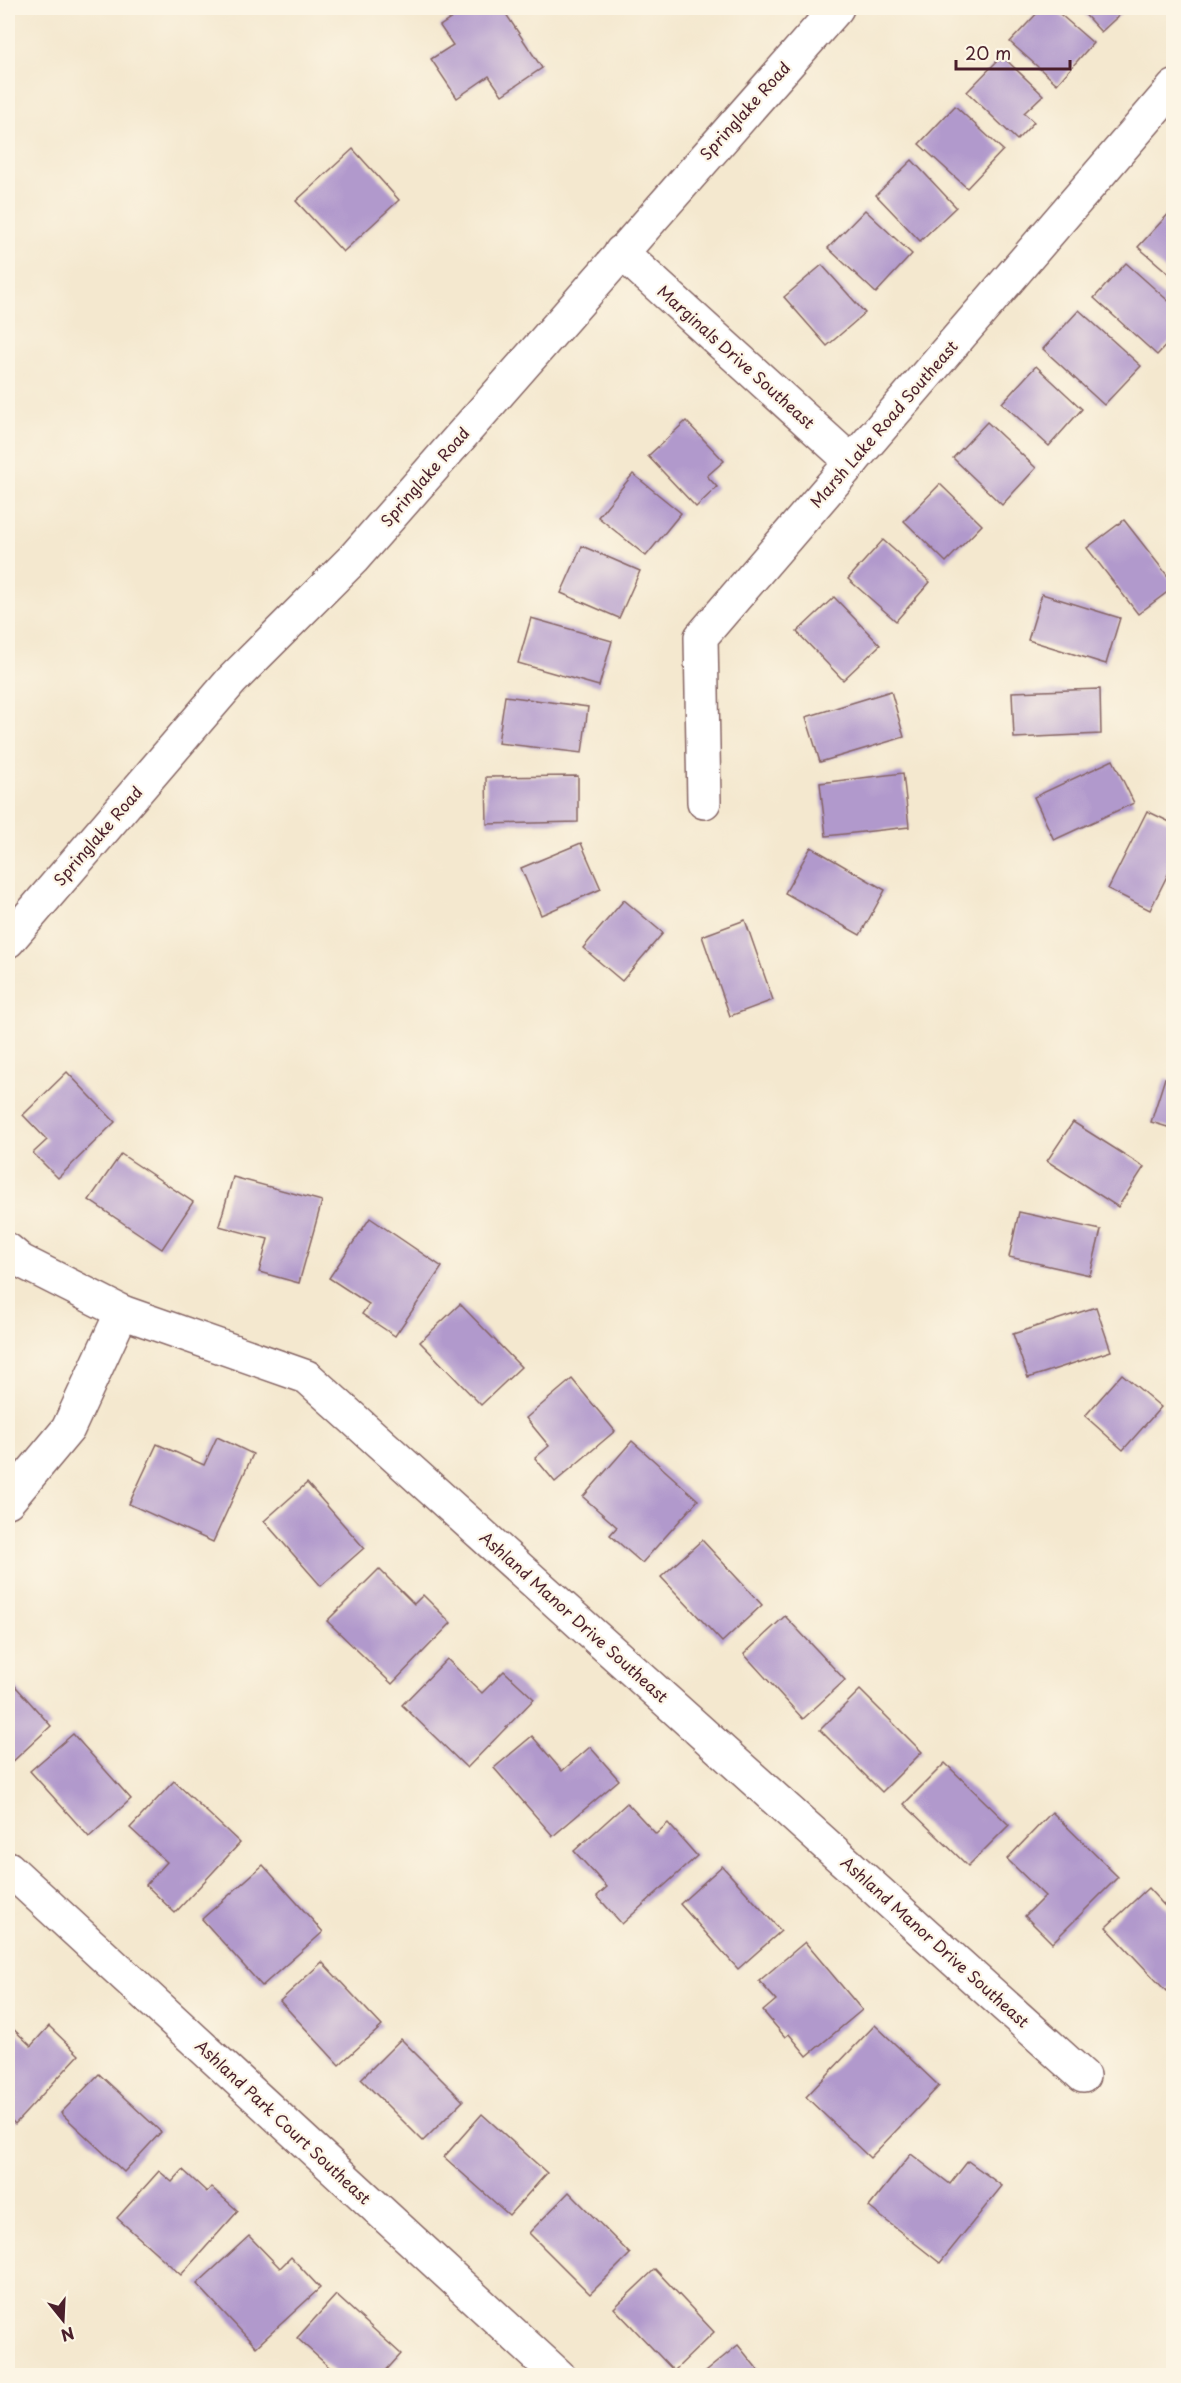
<svg xmlns="http://www.w3.org/2000/svg" width="1181" height="2383" font-family="'Playpen Sans',sans-serif">
	<style>
		.building { fill: #b199cc }
		.lines { fill: none; stroke-linecap: round; stroke-linejoin: round }
		.minor-casing { stroke: #866564; stroke-width: 36 }
		.minor { stroke: #fff; stroke-width: 33 }
		.labels { text-anchor: middle; stroke-width: 4.5; stroke-linejoin: round; paint-order: stroke }
		.street-label { font-size: 16px; fill: #4a1f2b; stroke: #fcf5e5 }
	</style>
	<rect width="100%" height="100%" fill="#fcf5e5"/>
	<filter id="ink" filterUnits="userSpaceOnUse"><feTurbulence type="fractalNoise" baseFrequency=".0167" numOctaves="2"/><feDisplacementMap in="SourceGraphic" scale="12" xChannelSelector="R" yChannelSelector="G"/><feConvolveMatrix kernelMatrix="1 2 1 2 8 2 1 2 1" color-interpolation-filters="sRGB"/></filter>
	<filter id="wash" filterUnits="userSpaceOnUse"><feTurbulence type="fractalNoise" baseFrequency=".008" numOctaves="4" result="noise"/><feDisplacementMap in="SourceGraphic" scale="24" xChannelSelector="R" yChannelSelector="G"/><feGaussianBlur stdDeviation="1.35" result="paint"/><feColorMatrix in="noise" values="0 0 0 0 0 0 0 0 0 0 0 0 0 0 0 0 0 1.4 0 .05"/><feComposite in="paint" operator="in"/></filter>
	<g filter="url(#wash)">
		<rect width="100%" height="100%" fill="#f4e8cf"/>
		<g id="blocks">
			<g class="building">
				<path d="M467 8H502L542 68 502 95 489 76 457 98 431 59 453 45 440 26Z"/>
				<path d="M1042 8H1053L1093 43 1057 84 1010 42Z"/>
				<path d="M1079 8H1127L1101 32Z"/>
				<path d="M1002 56 1043 95 1024 113 1034 122 1017 140 967 92Z"/>
				<path d="M955 106 1003 150 967 188 919 144Z"/>
				<path d="M353 149 399 200 343 252 296 201Z"/>
				<path d="M912 160 956 207 920 241 876 195Z"/>
				<path d="M1174 208V278L1138 247Z"/>
				<path d="M865 210 912 254 876 293 828 248Z"/>
				<path d="M1126 263 1174 306V337L1157 355 1094 298Z"/>
				<path d="M822 265 865 313 827 346 784 297Z"/>
				<path d="M1079 310 1141 366 1104 405 1043 349Z"/>
				<path d="M1036 366 1082 409 1049 446 1002 403Z"/>
				<path d="M686 421 724 461 707 476 717 487 696 507 648 456Z"/>
				<path d="M987 422 1036 468 1002 505 953 458Z"/>
				<path d="M633 474 681 513 646 556 598 517Z"/>
				<path d="M940 484 982 525 946 562 904 521Z"/>
				<path d="M1124 520 1174 584V587L1138 614 1087 548Z"/>
				<path d="M883 540 930 582 896 621 848 579Z"/>
				<path d="M582 546 640 571 619 618 561 593Z"/>
				<path d="M1042 594 1120 618 1106 664 1028 640Z"/>
				<path d="M834 597 880 645 843 680 797 632Z"/>
				<path d="M531 618 612 641 599 686 518 663Z"/>
				<path d="M1100 689 1101 734 1014 738 1012 692Z"/>
				<path d="M891 691 904 737 820 762 806 717Z"/>
				<path d="M505 696 588 707 582 753 498 743Z"/>
				<path d="M1113 760 1134 803 1054 840 1034 797Z"/>
				<path d="M903 773 909 827 826 836 820 783Z"/>
				<path d="M578 776V822L487 824 486 777Z"/>
				<path d="M1147 811 1174 824V862L1150 910 1108 889Z"/>
				<path d="M581 843 601 889 541 915 521 868Z"/>
				<path d="M811 847 885 890 860 935 785 893Z"/>
				<path d="M624 900 663 933 622 981 583 948Z"/>
				<path d="M745 920 773 1000 730 1016 702 936Z"/>
				<path d="M67 1072 115 1122 58 1178 33 1153 47 1140 23 1115Z"/>
				<path d="M1165 1078 1174 1081V1129L1151 1122Z"/>
				<path d="M1073 1122 1144 1167 1118 1207 1047 1161Z"/>
				<path d="M121 1154 193 1202 162 1249 89 1200Z"/>
				<path d="M233 1177 322 1201 299 1283 259 1272 268 1239 219 1226Z"/>
				<path d="M1019 1212 1101 1230 1090 1275 1009 1257Z"/>
				<path d="M370 1218 442 1267 395 1336 362 1314 369 1304 329 1278Z"/>
				<path d="M460 1304 521 1367 481 1405 420 1342Z"/>
				<path d="M1096 1307 1111 1351 1028 1378 1013 1334Z"/>
				<path d="M1122 1374 1161 1407 1123 1450 1085 1416Z"/>
				<path d="M572 1379 615 1431 555 1482 535 1458 549 1446 526 1418Z"/>
				<path d="M217 1437 253 1454 213 1542 129 1504 157 1444 204 1465Z"/>
				<path d="M632 1441 698 1500 642 1563 610 1535 617 1527 583 1497Z"/>
				<path d="M307 1483 364 1548 321 1586 264 1521Z"/>
				<path d="M702 1540 762 1605 722 1642 661 1577Z"/>
				<path d="M379 1569 414 1604 423 1595 451 1623 392 1684 327 1621Z"/>
				<path d="M785 1616 845 1680 803 1719 744 1654Z"/>
				<path d="M447 1659 482 1693 504 1671 534 1699 467 1768 402 1705Z"/>
				<path d="M8 1678 51 1726 10 1764 8 1761Z"/>
				<path d="M860 1690 922 1752 882 1792 820 1730Z"/>
				<path d="M73 1734 131 1799 89 1837 30 1771Z"/>
				<path d="M532 1736 562 1771 590 1747 619 1780 553 1836 494 1768Z"/>
				<path d="M945 1763 1009 1825 968 1866 904 1804Z"/>
				<path d="M174 1781 240 1843 175 1913 146 1885 167 1862 130 1828Z"/>
				<path d="M627 1803 656 1834 668 1823 697 1856 622 1924 597 1896 607 1887 574 1851Z"/>
				<path d="M1052 1812 1118 1877 1052 1943 1025 1916 1045 1896 1007 1859Z"/>
				<path d="M263 1865 323 1932 262 1986 202 1919Z"/>
				<path d="M722 1866 781 1931 738 1969 680 1904Z"/>
				<path d="M1148 1888 1174 1916V1984L1166 1991 1106 1927Z"/>
				<path d="M805 1942 862 2010 807 2056 789 2034 785 2037 763 2011 776 2000 759 1981Z"/>
				<path d="M322 1962 382 2026 339 2065 280 2001Z"/>
				<path d="M8 2024 31 2046 49 2026 79 2055 15 2124 8 2117Z"/>
				<path d="M875 2025 939 2086 870 2158 806 2097Z"/>
				<path d="M401 2039 463 2101 423 2141 361 2079Z"/>
				<path d="M99 2074 161 2132 124 2172 61 2113Z"/>
				<path d="M482 2114 547 2173 509 2215 444 2157Z"/>
				<path d="M911 2154 950 2184 968 2161 1002 2186 940 2263 869 2207Z"/>
				<path d="M183 2170 207 2192 211 2187 238 2211 181 2275 117 2218 159 2171 172 2182Z"/>
				<path d="M569 2192 630 2254 590 2294 529 2233Z"/>
				<path d="M249 2236 280 2268 291 2257 320 2288 256 2347 197 2284Z"/>
				<path d="M655 2269 714 2332 674 2371 614 2308Z"/>
				<path d="M336 2295 401 2354 381 2376H339L297 2338Z"/>
				<path d="M738 2345 763 2376H700Z"/>
			</g>
		</g>
	</g>
	<g filter="url(#ink)">
		<use href="#blocks" fill-opacity="0" stroke="#866564" stroke-width="1.5"/>
		<g class="lines">
			<g class="minor-casing">
				<g id="minor">
					<path d="M621 252 852 462"/>
					<path d="M704 802 701 637 1174 87"/>
					<path d="M8 941 232 680 353 559 837 8"/>
					<path d="M8 1250 21 1261 122 1312 307 1377 1083 2076"/>
					<path d="M8 1501 68 1429 122 1312"/>
					<path d="M8 1868 559 2376"/>
				</g>
			</g>
			<use href="#minor" class="minor"/>
		</g>
	</g>
	<g class="labels">
		<g class="street-label">
			<text transform="translate(745 111) rotate(-48)" y="6">Springlake Road</text>
			<text transform="translate(736 357) rotate(42)" y="6">Marginals Drive Southeast</text>
			<text transform="translate(884 424) rotate(-49)" y="6">Marsh Lake Road Southeast</text>
			<text transform="translate(425 477) rotate(-49)" y="6">Springlake Road</text>
			<text transform="translate(98 836) rotate(-49)" y="6">Springlake Road</text>
			<text transform="translate(574 1617) rotate(42)" y="6">Ashland Manor Drive Southeast</text>
			<text transform="translate(935 1942) rotate(42)" y="6">Ashland Manor Drive Southeast</text>
			<text transform="translate(283 2122) rotate(43)" y="6">Ashland Park Court Southeast</text>
		</g>
	</g>
	<rect width="1181" height="2383" fill="none" stroke="#fcf5e5" stroke-width="30"/>
	<g transform="translate(63 2320) rotate(162)" stroke="#fcf5e5" stroke-width="4.5" paint-order="stroke">
	<path d="M0-4.5L10 22L0 15L-10 22Z" fill="#4a1f2b"/>
	<text y="-9" font-size="16" font-weight="bold" text-anchor="middle" fill="#4a1f2b">N</text>
	</g>
	<path d="M956 60v9h114v-9" fill="none" stroke="#4a1f2b" stroke-width="3"/>
	<text x="965" y="60" font-size="18" fill="#4a1f2b" stroke="#fcf5e5" stroke-width="4.5" paint-order="stroke">20 m</text>
</svg>
